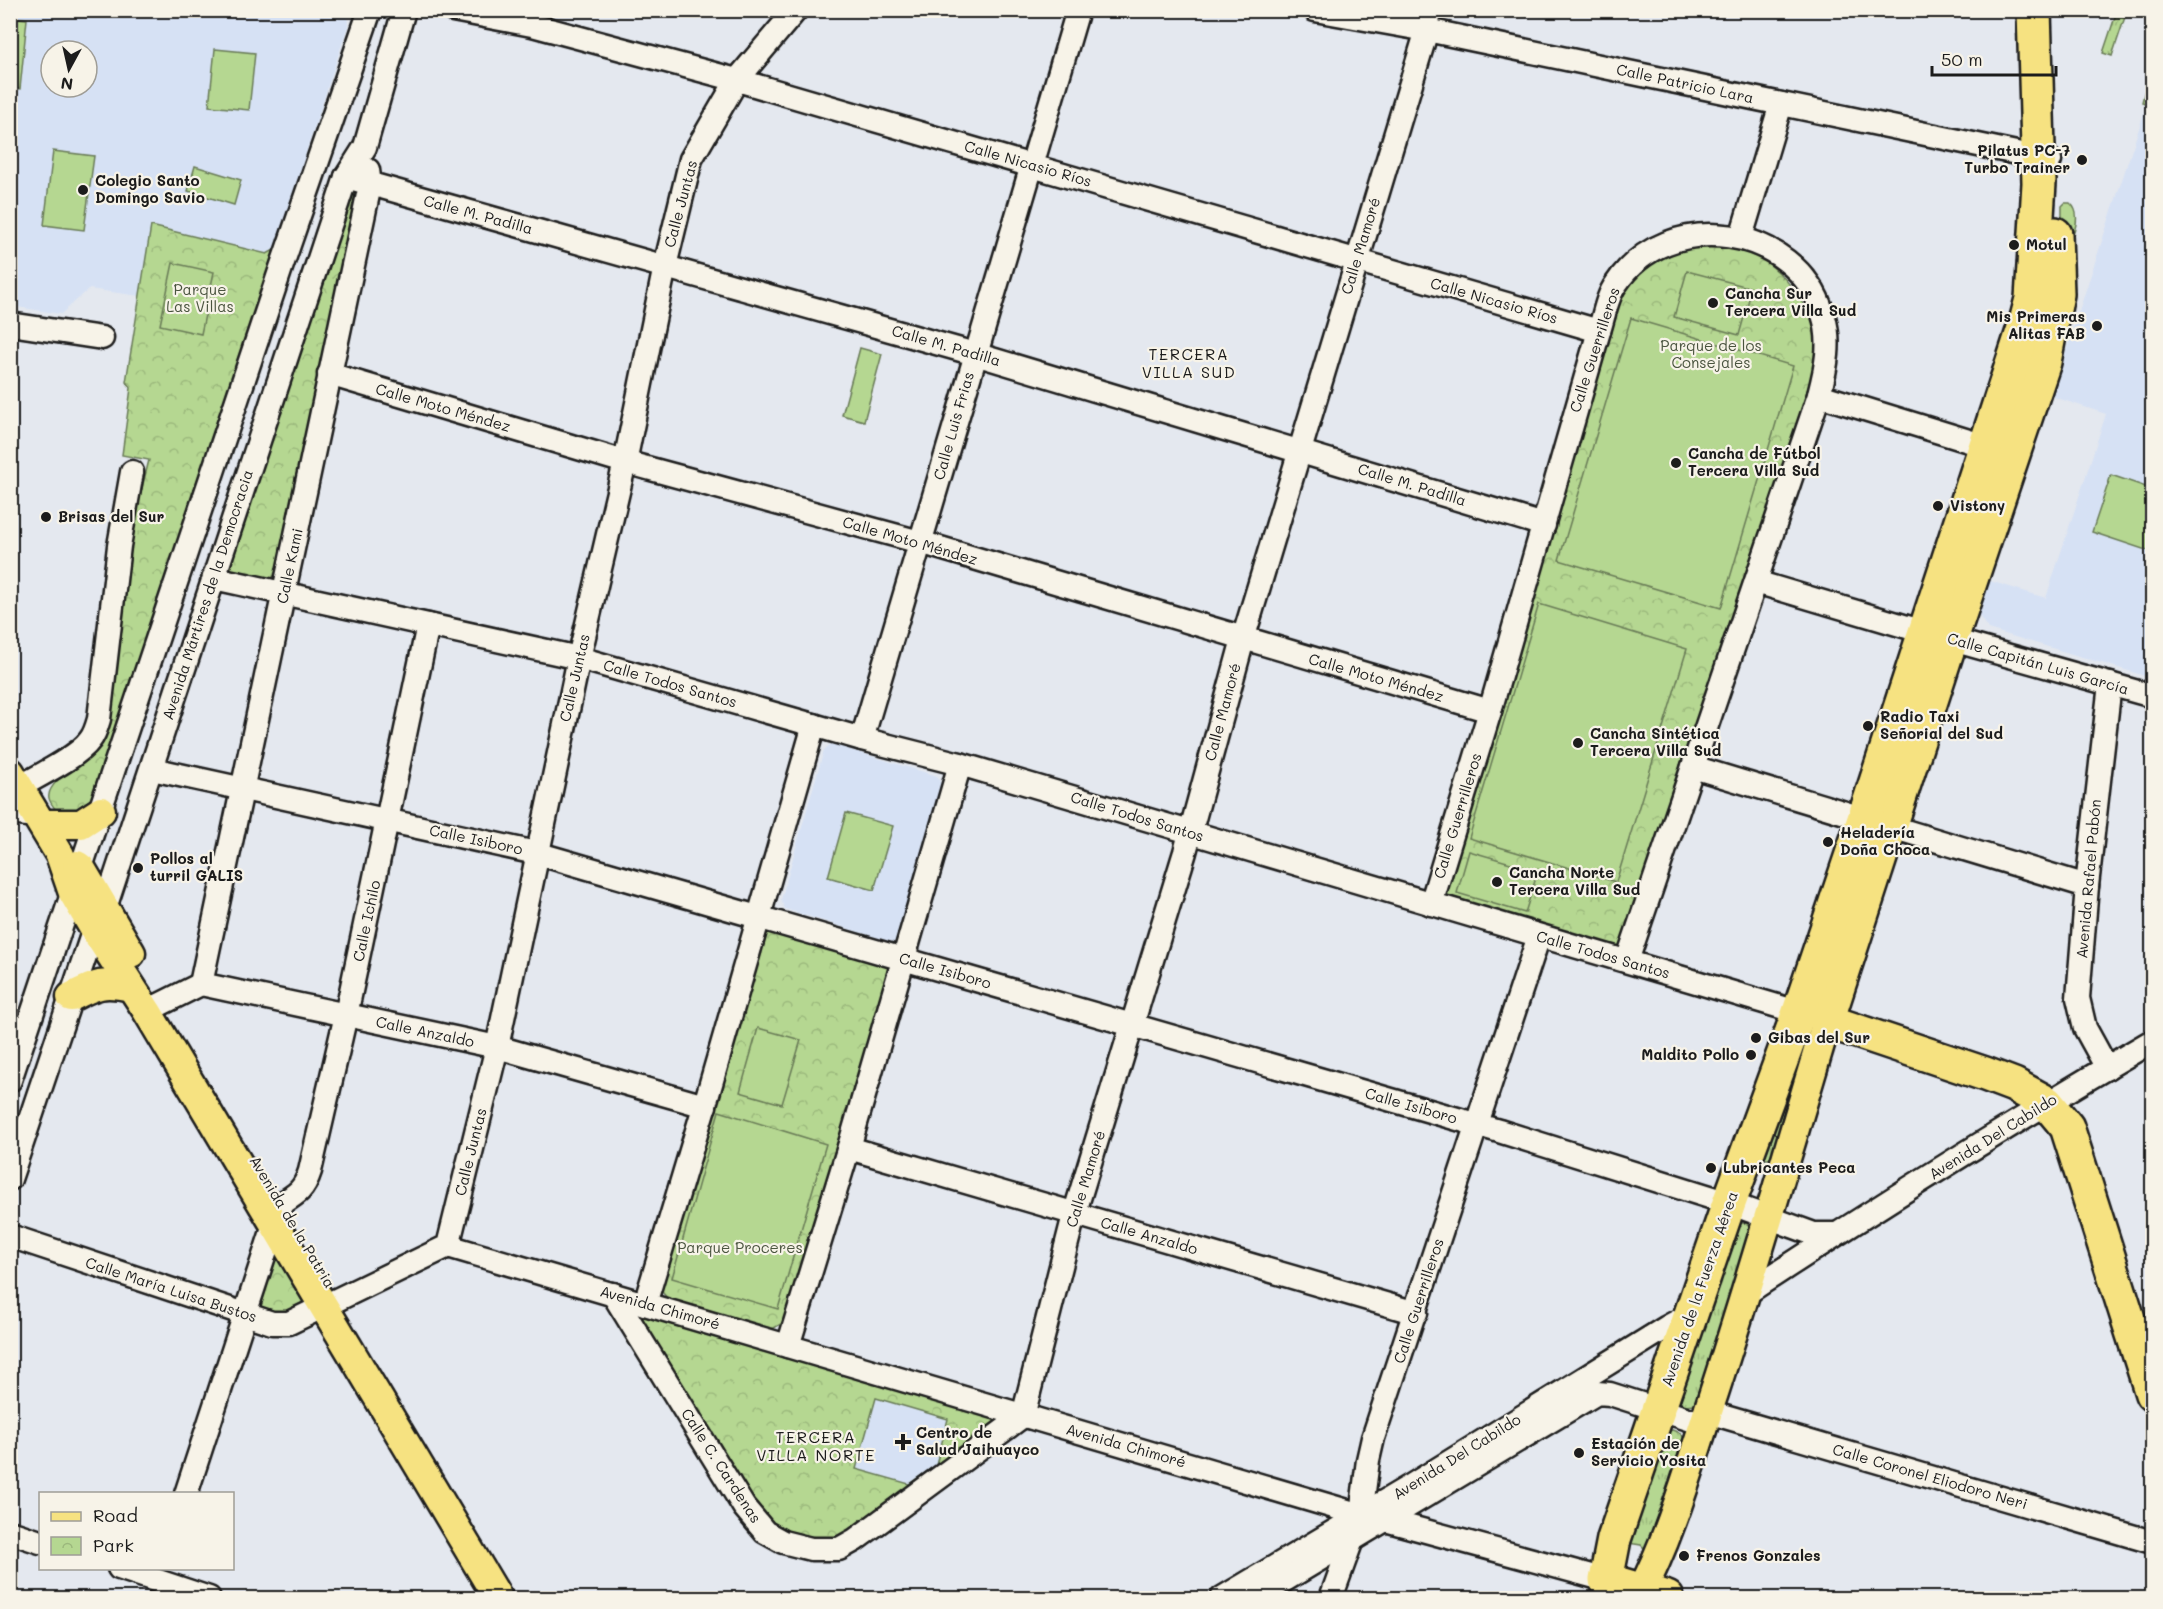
<svg xmlns="http://www.w3.org/2000/svg" width="2163" height="1609" font-family="Mali,sans-serif">
	<style>
		.built { fill: #d6e1f4; fill-rule: evenodd }
		.grass { fill: url(#grass-tufts); stroke: #687a56; stroke-width: 1.5 }
		.park { fill: url(#park-crowns); stroke: #687a56; stroke-width: 1.5; fill-rule: evenodd }
		.garden { fill: #b5d791; stroke: #687a56; stroke-width: 1.5 }
		.lines { fill: none; stroke-linecap: round; stroke-linejoin: round }
		.minor-casing { stroke: #1c1c1c; stroke-width: 27 }
		.major-casing { stroke: #1c1c1c; stroke-width: 33 }
		.highway-casing { stroke: #1c1c1c; stroke-width: 38 }
		.minor { stroke: #f7f3e8; stroke-width: 22 }
		.major { stroke: #f6e281; stroke-width: 28 }
		.highway { stroke: #f6e281; stroke-width: 33 }
		.poi-dot { fill: #1c1c1c; stroke: #f7f3e8; stroke-width: 2 }
		.labels { text-anchor: middle; stroke-width: 4.5; stroke-linejoin: round; paint-order: stroke }
		.street-label { font-size: 15px; fill: #1c1c1c; stroke: #f7f3e8 }
		.poi-label { font-size: 15px; font-weight: bold; fill: #1c1c1c; stroke: #f7f3e8; text-anchor: start }
		.park-label { font-size: 15px; fill: #4a543f; stroke: #f7f3e8 }
		.neighbourhood-label { font-size: 16px; letter-spacing: 1.5px; fill: #1c1c1c; stroke: #f7f3e8 }
	</style>
	<defs>
		<pattern id="grass-tufts" width="24" height="20" patternUnits="userSpaceOnUse" patternTransform="scale(1.5)"><rect width="24" height="20" fill="#b5d791"/><path d="M3 7l-1-3M5 7V3M7 7l1-3M15 17l-1-3M17 17v-4M19 17l1-3" fill="none" stroke="#9bb87c"/></pattern>
		<pattern id="park-crowns" width="20" height="18" patternUnits="userSpaceOnUse" patternTransform="scale(1.5)"><rect width="20" height="18" fill="#b5d791"/><path d="M2 6a3 3 0 1 1 6 0M12 15a3 3 0 1 1 6 0" fill="none" stroke="#9bb87c"/></pattern>
	</defs>
	<rect width="100%" height="100%" fill="#e4e8ef"/>
	<filter id="ink" filterUnits="userSpaceOnUse"><feTurbulence type="fractalNoise" baseFrequency=".0167" numOctaves="2"/><feDisplacementMap in="SourceGraphic" scale="12" xChannelSelector="R" yChannelSelector="G"/><feConvolveMatrix kernelMatrix="1 2 1 2 8 2 1 2 1" color-interpolation-filters="sRGB"/></filter>
	<g filter="url(#ink)">
		<g class="built">
			<path d="M343 10 347 12 348 26 274 250 267 254 151 226 140 296 89 289 61 314 11 306 10 11ZM51 51H87V87H51Z"/>
			<path d="M2147 104 2152 106V678L1988 629 1978 614 1990 581 2046 598 2106 414 2051 396Z"/>
			<path d="M831 744 937 776 942 786 897 944 785 909 781 900 824 750Z"/>
			<path d="M876 1397 949 1419 936 1465 909 1485 856 1469Z"/>
		</g>
		<g class="grass">
			<path d="M2117 11H2127L2112 56 2103 53Z"/>
			<path d="M2152 62V106L2142 102Z"/>
			<path d="M2065 203H2070C2086 216 2068 246 2062 263V206Z"/>
			<path d="M1805 1037 1807 1039 1771 1159H1766L1761 1155Z"/>
			<path d="M1737 1222 1748 1224 1751 1230 1699 1400 1695 1404 1684 1405 1676 1398Z"/>
			<path d="M1672 1430 1681 1433 1686 1442 1648 1552 1641 1545 1628 1543 1666 1431Z"/>
		</g>
		<g class="park">
			<path d="M359 188 280 571 270 579 227 574 350 189Z"/>
			<path d="M151 226 267 254 274 250V260L93 806 59 814C56 809 50 804 49 798 46 784 76 766 86 758L129 540 149 460 122 455 131 388 126 382Z"/>
			<path d="M1713 246C1753 247 1778 265 1800 299 1805 306 1811 314 1813 323 1817 344 1815 362 1811 383L1623 943 1618 946 1608 947 1449 899 1445 892 1615 312C1637 263 1661 250 1713 246Z"/>
			<path d="M768 929 890 966 788 1320 774 1328H765L670 1301 662 1292 661 1285 763 935Z"/>
			<path d="M278 1249 311 1301C289 1314 280 1317 256 1308Z"/>
			<path d="M647 1315 993 1417 997 1424 843 1536 832 1539 793 1534 774 1524 765 1516 743 1491 641 1322 642 1317ZM876 1398 948 1419 936 1465 909 1484 856 1469Z"/>
		</g>
		<g class="garden">
			<path d="M11 17 27 19 20 89 11 88Z"/>
			<path d="M215 49 255 53 249 110 209 106Z"/>
			<path d="M11 144H17L11 198 10 144Z"/>
			<path d="M53 151 94 156 84 230 44 225Z"/>
			<path d="M195 166 241 180 234 205 188 191Z"/>
			<path d="M173 263 214 272 201 334 160 325Z"/>
			<path d="M1687 271 1752 288 1739 335 1674 317Z"/>
			<path d="M1631 318 1793 366 1721 608 1559 560Z"/>
			<path d="M860 348 882 354 864 421 842 415Z"/>
			<path d="M2111 475 2152 489V552L2092 532Z"/>
			<path d="M1539 604 1687 649 1616 882 1469 838Z"/>
			<path d="M846 813 893 826 874 890 828 877Z"/>
			<path d="M1469 851 1538 871 1525 913 1457 893Z"/>
			<path d="M758 1028 801 1040 782 1104 740 1092Z"/>
			<path d="M719 1111 826 1144 778 1309 672 1278Z"/>
		</g>
		<g class="lines">
			<g class="minor-casing">
				<g id="minor">
					<path d="M453 10 532 25 737 80 1599 331"/>
					<path d="M1315 10 1427 30 2050 160"/>
					<path d="M346 177 975 354 1544 525"/>
					<path d="M1741 237 1781 104"/>
					<path d="M10 324 102 338"/>
					<path d="M329 374 625 462 920 542 1490 711"/>
					<path d="M1819 395 1998 450"/>
					<path d="M214 578 579 658 862 739 960 764 1811 1016"/>
					<path d="M1756 582 1924 632 2152 696"/>
					<path d="M862 739 1078 10"/>
					<path d="M1693 767 2087 886"/>
					<path d="M152 769 536 853 1499 1131 1729 1203 1814 1234H1835"/>
					<path d="M19 787C38 776 78 757 90 740 95 734 97 726 99 719L119 546 132 472"/>
					<path d="M10 813 36 816"/>
					<path d="M1431 904 1490 711 1599 331C1604 316 1607 296 1616 284 1668 206 1796 225 1823 314 1832 342 1826 368 1819 395L1627 961"/>
					<path d="M201 984 370 185 368 170"/>
					<path d="M147 1011 201 984 497 1047 705 1106"/>
					<path d="M2107 1068 2085 1028 2078 998 2087 886 2110 684"/>
					<path d="M10 1080 281 268 370 10"/>
					<path d="M849 1148 1416 1313"/>
					<path d="M10 1179 94 929 105 908 346 177 365 147 404 10"/>
					<path d="M10 1236 272 1323H289L448 1246 497 1047 579 658 625 462 665 266 691 159 737 80 796 10"/>
					<path d="M448 1246 1361 1515 1385 1520 1606 1580"/>
					<path d="M1747 1293C1880 1205 2015 1121 2152 1041"/>
					<path d="M613 1294 744 1507 765 1532 783 1542 811 1549H839L855 1540 1023 1416"/>
					<path d="M645 1304 708 1094 814 725"/>
					<path d="M2132 1336 2152 1326"/>
					<path d="M788 1346 852 1137 960 764"/>
					<path d="M1708 1412 2152 1542"/>
					<path d="M1023 1416 1074 1215 1185 852 1243 639 1427 30 1430 10"/>
					<path d="M186 1494 281 1204C297 1194 304 1190 310 1171L346 1015 428 625"/>
					<path d="M10 1532 40 1542"/>
					<path d="M119 1568 209 1598"/>
					<path d="M1222 1598 1412 1485 1667 1327 1691 1314"/>
					<path d="M1255 1598 1597 1393 1610 1394 1704 1424"/>
					<path d="M1331 1598 1361 1515 1368 1460 1373 1438 1539 936"/>
				</g>
			</g>
			<g class="major-casing">
				<g id="major">
					<path d="M10 772 60 855 73 893 94 929 147 1011 498 1598"/>
					<path d="M42 824H81L101 811"/>
					<path d="M77 865 81 868 131 953"/>
					<path d="M71 997C96 984 104 981 131 987"/>
					<path d="M1638 1598C1671 1536 1690 1466 1712 1399 1753 1274 1789 1147 1827 1021"/>
				</g>
			</g>
			<g class="highway-casing">
				<g id="highway">
					<path d="M2055 234 2057 294 2044 362 1951 639 1827 1021 1985 1074 2014 1085 2047 1103 2067 1127 2152 1394"/>
					<path d="M1667 1598 1606 1580 1614 1539 1729 1203 1799 1012 1864 819 2026 322 2032 299 2039 183 2034 10"/>
				</g>
			</g>
			<use href="#minor" class="minor"/>
			<use href="#major" class="major"/>
			<use href="#highway" class="highway"/>
		</g>
	</g>
	<g class="poi-dot">
		<circle cx="2082" cy="160" r="6"/>
		<circle cx="83" cy="190" r="6"/>
		<circle cx="2014" cy="245" r="6"/>
		<circle cx="1713" cy="303" r="6"/>
		<circle cx="2097" cy="326" r="6"/>
		<circle cx="1676" cy="463" r="6"/>
		<circle cx="1938" cy="506" r="6"/>
		<circle cx="46" cy="517" r="6"/>
		<circle cx="1868" cy="726" r="6"/>
		<circle cx="1578" cy="743" r="6"/>
		<circle cx="1828" cy="842" r="6"/>
		<circle cx="138" cy="868" r="6"/>
		<circle cx="1497" cy="882" r="6"/>
		<circle cx="1756" cy="1038" r="6"/>
		<circle cx="1751" cy="1055" r="6"/>
		<circle cx="1711" cy="1168" r="6"/>
		<path d="M900 1433h6v6h6v6h-6v6h-6v-6h-6v-6h6z"/>
		<circle cx="1579" cy="1453" r="6"/>
		<circle cx="1684" cy="1556" r="6"/>
	</g>
	<g class="labels">
		<g class="street-label">
			<text transform="translate(1685 84) rotate(12)" y="5">Calle Patricio Lara</text>
			<text transform="translate(1028 164) rotate(16)" y="5">Calle Nicasio Ríos</text>
			<text transform="translate(681 204) rotate(-75)" y="5">Calle Juntas</text>
			<text transform="translate(478 215) rotate(15)" y="5">Calle M. Padilla</text>
			<text transform="translate(1361 246) rotate(-73)" y="5">Calle Mamoré</text>
			<text transform="translate(1494 301) rotate(16)" y="5">Calle Nicasio Ríos</text>
			<text transform="translate(946 346) rotate(16)" y="5">Calle M. Padilla</text>
			<text transform="translate(1595 350) rotate(-72)" y="5">Calle Guerrilleros</text>
			<text transform="translate(443 408) rotate(16)" y="5">Calle Moto Méndez</text>
			<text transform="translate(954 426) rotate(-74)" y="5">Calle Luis Frias</text>
			<text transform="translate(1412 485) rotate(17)" y="5">Calle M. Padilla</text>
			<text transform="translate(910 541) rotate(16)" y="5">Calle Moto Méndez</text>
			<text transform="translate(290 566) rotate(-78)" y="5">Calle Kami</text>
			<text transform="translate(208 595) rotate(-72)" y="5">Avenida Mártires de la Democracia</text>
			<text transform="translate(2038 664) rotate(16)" y="5">Calle Capitán Luis García</text>
			<text transform="translate(575 678) rotate(-77)" y="5">Calle Juntas</text>
			<text transform="translate(1376 678) rotate(16)" y="5">Calle Moto Méndez</text>
			<text transform="translate(670 684) rotate(16)" y="5">Calle Todos Santos</text>
			<text transform="translate(1223 712) rotate(-75)" y="5">Calle Mamoré</text>
			<text transform="translate(1458 816) rotate(-73)" y="5">Calle Guerrilleros</text>
			<text transform="translate(1137 817) rotate(17)" y="5">Calle Todos Santos</text>
			<text transform="translate(476 840) rotate(12)" y="5">Calle Isiboro</text>
			<text transform="translate(2089 879) rotate(-85)" y="5">Avenida Rafael Pabón</text>
			<text transform="translate(367 921) rotate(-78)" y="5">Calle Ichilo</text>
			<text transform="translate(1603 955) rotate(16)" y="5">Calle Todos Santos</text>
			<text transform="translate(945 971) rotate(16)" y="5">Calle Isiboro</text>
			<text transform="translate(425 1032) rotate(12)" y="5">Calle Anzaldo</text>
			<text transform="translate(1411 1106) rotate(16)" y="5">Calle Isiboro</text>
			<text transform="translate(1993 1137) rotate(-32)" y="5">Avenida Del Cabildo</text>
			<text transform="translate(471 1152) rotate(-76)" y="5">Calle Juntas</text>
			<text transform="translate(1086 1179) rotate(-73)" y="5">Calle Mamoré</text>
			<text transform="translate(292 1222) rotate(59)" y="5">Avenida de la Patria</text>
			<text transform="translate(1149 1236) rotate(16)" y="5">Calle Anzaldo</text>
			<text transform="translate(1700 1289) rotate(-71)" y="5">Avenida de la Fuerza Aérea</text>
			<text transform="translate(171 1290) rotate(18)" y="5">Calle María Luisa Bustos</text>
			<text transform="translate(1419 1301) rotate(-72)" y="5">Calle Guerrilleros</text>
			<text transform="translate(660 1308) rotate(16)" y="5">Avenida Chimoré</text>
			<text transform="translate(1126 1446) rotate(16)" y="5">Avenida Chimoré</text>
			<text transform="translate(1457 1457) rotate(-32)" y="5">Avenida Del Cabildo</text>
			<text transform="translate(721 1466) rotate(57)" y="5">Calle C. Cardenas</text>
			<text transform="translate(1930 1477) rotate(16)" y="5">Calle Coronel Eliodoro Neri</text>
		</g>
		<g class="poi-label">
			<text x="2070" y="156" text-anchor="end">Pilatus PC-7<tspan x="2070" dy="17">Turbo Trainer</tspan></text>
			<text x="95" y="186">Colegio Santo<tspan x="95" dy="17">Domingo Savio</tspan></text>
			<text x="2026" y="250">Motul</text>
			<text x="1725" y="299">Cancha Sur<tspan x="1725" dy="17">Tercera Villa Sud</tspan></text>
			<text x="2085" y="322" text-anchor="end">Mis Primeras<tspan x="2085" dy="17">Alitas FAB</tspan></text>
			<text x="1688" y="459">Cancha de Fútbol<tspan x="1688" dy="17">Tercera Villa Sud</tspan></text>
			<text x="1950" y="511">Vistony</text>
			<text x="58" y="522">Brisas del Sur</text>
			<text x="1880" y="722">Radio Taxi<tspan x="1880" dy="17">Señorial del Sud</tspan></text>
			<text x="1590" y="739">Cancha Sintética<tspan x="1590" dy="17">Tercera Villa Sud</tspan></text>
			<text x="1840" y="838">Heladería<tspan x="1840" dy="17">Doña Choca</tspan></text>
			<text x="150" y="864">Pollos al<tspan x="150" dy="17">turril GALIS</tspan></text>
			<text x="1509" y="878">Cancha Norte<tspan x="1509" dy="17">Tercera Villa Sud</tspan></text>
			<text x="1768" y="1043">Gibas del Sur</text>
			<text x="1739" y="1060" text-anchor="end">Maldito Pollo</text>
			<text x="1723" y="1173">Lubricantes Peca</text>
			<text x="916" y="1438">Centro de<tspan x="916" dy="17">Salud Jaihuayco</tspan></text>
			<text x="1591" y="1449">Estación de<tspan x="1591" dy="17">Servicio Yosita</tspan></text>
			<text x="1696" y="1561">Frenos Gonzales</text>
		</g>
		<g class="park-label">
			<text x="200" y="295">Parque<tspan x="200" dy="17">Las Villas</tspan></text>
			<text x="1711" y="351">Parque de los<tspan x="1711" dy="17">Consejales</tspan></text>
			<text x="740" y="1253">Parque Proceres</text>
		</g>
		<g class="neighbourhood-label">
			<text x="1189" y="360">TERCERA<tspan x="1189" dy="18">VILLA SUD</tspan></text>
			<text x="816" y="1443">TERCERA<tspan x="816" dy="18">VILLA NORTE</tspan></text>
		</g>
	</g>
	<rect width="2163" height="1609" fill="none" stroke="#f7f3e8" stroke-width="36"/>
	<rect x="18" y="18" width="2127" height="1573" fill="none" stroke="#1c1c1c" stroke-width="2" filter="url(#ink)"/>
	<rect x="39" y="1492" width="195" height="78" fill="#f7f3e8" stroke="#9f9d96" stroke-width="1.5"/>
	<rect x="51" y="1512" width="30" height="9" fill="#f6e281" stroke="#9f9d96" stroke-width="1.5"/>
	<text x="93" y="1522" font-size="18" fill="#1c1c1c">Road</text>
	<rect x="51" y="1537" width="30" height="18" fill="url(#park-crowns)" stroke="#9f9d96" stroke-width="1.5"/>
	<text x="93" y="1552" font-size="18" fill="#1c1c1c">Park</text>
	<g transform="translate(69 69) rotate(188)"><circle r="28" fill="#f7f3e8" stroke="#9f9d96" stroke-width="1.5"/>
	<path d="M0-4.5L10 22L0 15L-10 22Z" fill="#1c1c1c"/>
	<text y="-9" font-size="16" font-weight="bold" text-anchor="middle" fill="#1c1c1c">N</text>
	</g>
	<path d="M1932 66v9h124v-9" fill="none" stroke="#1c1c1c" stroke-width="3"/>
	<text x="1941" y="66" font-size="18" fill="#1c1c1c" stroke="#f7f3e8" stroke-width="4.5" paint-order="stroke">50 m</text>
</svg>
